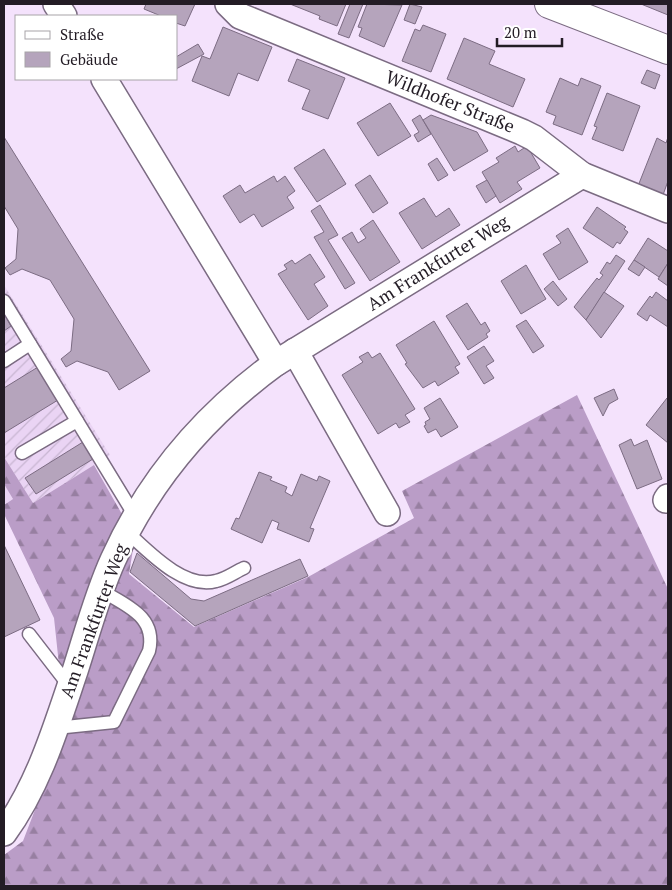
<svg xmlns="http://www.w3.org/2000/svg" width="672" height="890" font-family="'PT Serif',serif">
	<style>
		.built { fill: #ead4f4 }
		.industrial { fill: url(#industrial-furrows) }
		.forest { fill: url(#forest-firs) }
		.building { fill: #b5a4bc; stroke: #7c6c83 }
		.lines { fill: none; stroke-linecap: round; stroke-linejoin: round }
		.lane-casing { stroke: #7b6b82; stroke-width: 15 }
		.street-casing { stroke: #7b6b82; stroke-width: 28 }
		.secondary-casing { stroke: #7b6b82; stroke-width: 30 }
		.lane { stroke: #fff; stroke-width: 12 }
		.street { stroke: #fff; stroke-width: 25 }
		.secondary { stroke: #fff; stroke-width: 28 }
		.labels { text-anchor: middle; stroke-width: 4.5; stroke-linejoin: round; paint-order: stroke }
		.street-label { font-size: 18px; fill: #231c25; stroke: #fff }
	</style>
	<defs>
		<pattern id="industrial-furrows" width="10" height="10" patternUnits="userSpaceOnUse" patternTransform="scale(1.25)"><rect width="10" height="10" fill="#ead4f4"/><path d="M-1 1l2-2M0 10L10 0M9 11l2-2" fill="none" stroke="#c8b5d1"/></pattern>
		<pattern id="forest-firs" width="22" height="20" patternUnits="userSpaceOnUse" patternTransform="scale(1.25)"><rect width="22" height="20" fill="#ba9dc7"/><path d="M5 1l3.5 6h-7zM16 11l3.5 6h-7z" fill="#977fa1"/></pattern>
	</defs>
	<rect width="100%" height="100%" fill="#f4e2fc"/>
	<path class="built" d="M4 484 13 499 4 505Z"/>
	<path class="industrial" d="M4 285 110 455 33 503 4 457Z"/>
	<path class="forest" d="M577 395 668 589V886H4V855L23 841 89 669 59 665 54 618 4 514V505L13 499 4 484V457L33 503 94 465 135 537 129 574 194 627 308 577 414 518 402 491Z"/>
	<g class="building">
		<path d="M146 4H195L185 26 176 23V16H161L144 9Z"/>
		<path d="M290 4H346L337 26 319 19 320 16Z"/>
		<path d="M350 4H363L349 38 338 34Z"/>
		<path d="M367 4 402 5 384 47 359 36 362 28 358 27Z"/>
		<path d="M410 4 422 7 415 24 404 20Z"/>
		<path d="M641 4H668V15Z"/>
		<path d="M423 25 446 34 431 72 402 61 415 29 420 31Z"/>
		<path d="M223 27 272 47 258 81 238 73 229 96 192 81 202 56 210 59Z"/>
		<path d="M464 38 495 51 489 64 525 79 513 107 447 79Z"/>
		<path d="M198 44 204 54 176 69V57Z"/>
		<path d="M297 59 345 78 328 119 302 109 310 90 288 81Z"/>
		<path d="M647 70 660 75 655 89 641 83Z"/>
		<path d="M560 78 578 86 581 78 601 86 582 135 553 124 556 116 546 112Z"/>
		<path d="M607 93 640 106 623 151 592 139 597 127 594 126Z"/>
		<path d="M390 103 411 136 378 156 357 123Z"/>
		<path d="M420 115 431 134 418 142 414 135 419 132 412 120Z"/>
		<path d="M431 115 477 132 488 151 454 171 423 120Z"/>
		<path d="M4 137 150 371 119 390 108 372 77 361 66 367 61 359 71 351 74 319 50 280 22 269 10 275 5 268 16 259 18 229 4 206Z"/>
		<path d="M668 137V181L663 195 638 186 657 138 666 143Z"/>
		<path d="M515 146 518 152 527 146 540 168 517 182 522 189 500 203 482 172 499 162 496 158Z"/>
		<path d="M324 149 346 184 317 202 294 168Z"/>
		<path d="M437 158 448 175 438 181 428 164Z"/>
		<path d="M370 175 388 203 373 213 355 185Z"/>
		<path d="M274 176 277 182 285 176 295 191 287 197 294 208 262 227 254 214 240 223 223 196 240 185 245 193Z"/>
		<path d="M487 180 496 196 486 203 476 186Z"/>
		<path d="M424 198 436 217 449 208 460 225 422 249 399 213Z"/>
		<path d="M320 205 338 235 328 240 355 283 345 289 314 237 324 232 311 211Z"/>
		<path d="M597 207 626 227 624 229 628 232 620 244 617 242 613 248 583 228Z"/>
		<path d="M373 220 400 262 370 281 342 238 352 232 358 243 366 238 360 229Z"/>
		<path d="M568 228 588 262 559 280 543 254 561 243 556 236Z"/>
		<path d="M648 238 668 251V263L659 277 634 260Z"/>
		<path d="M310 254 325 277 314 284 328 306 308 320 278 274 287 269 284 265 292 260 295 264Z"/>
		<path d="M616 255 625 261 586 320 574 307 597 278 599 280 603 275 600 273 607 262 610 264Z"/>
		<path d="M634 260 645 267 639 276 628 269Z"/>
		<path d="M668 263V286L658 279Z"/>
		<path d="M526 265 546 299 521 314 501 281Z"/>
		<path d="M553 281 567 299 558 306 544 289Z"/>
		<path d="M604 292 624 306 601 338 586 320Z"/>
		<path d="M656 292 668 301V327L650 315 647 321 637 314 650 296 652 298Z"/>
		<path d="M467 303 481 325 485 322 490 331 486 334 488 337 468 350 446 316Z"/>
		<path d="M4 313 11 326 4 331Z"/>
		<path d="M526 320 544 346 533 353 516 326Z"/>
		<path d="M434 321 460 364 455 367 459 373 438 386 435 381 423 388 405 364 407 363 396 345Z"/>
		<path d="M484 346 494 361 486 366 494 378 484 384 467 357Z"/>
		<path d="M368 352 372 358 380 353 415 409 405 415 410 422 399 428 396 423 378 434 342 375 363 362 359 357Z"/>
		<path d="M38 367 58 400 4 433V388Z"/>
		<path d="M614 389 618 399 609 404 603 416 594 398Z"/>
		<path d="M440 398 458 427 441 437 436 429 428 433 424 426 426 425 425 422 430 419 424 408Z"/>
		<path d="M667 398 668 399V443L646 425Z"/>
		<path d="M631 439 634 446 647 440 662 479 637 489 619 445Z"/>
		<path d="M83 442 93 459 36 494 25 478Z"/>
		<path d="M259 472 272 477 270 480 287 487 285 492 292 496 301 474 317 481 319 476 330 481 310 528 314 529 309 542 277 529 279 523 272 520 262 543 231 529 236 518 239 519Z"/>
		<path d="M4 545 40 620 4 637Z"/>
		<path d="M137 553 191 599 204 601 300 559 308 576 195 626 130 572Z"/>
	</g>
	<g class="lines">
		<g class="lane-casing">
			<g id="lane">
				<path d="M4 301 135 516"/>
				<path d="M4 361 30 344"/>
				<path d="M22 453 77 421"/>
				<path d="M127 532C148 551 184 590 216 581 226 579 235 572 244 568"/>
				<path d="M29 634 70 687"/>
				<path d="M56 728 114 722 149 651C157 617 127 606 102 591"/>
			</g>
		</g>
		<g class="street-casing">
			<g id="street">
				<path d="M56 4 64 16"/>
				<path d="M228 4 240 16 522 132 534 138 582 175 668 210"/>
				<path d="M104 79 276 363"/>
				<path d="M295 351 387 513"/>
				<path d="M666 500 668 497"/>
				<path d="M4 833C39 785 56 727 75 671 87 634 97 595 113 560 149 480 206 414 276 363L582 175"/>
			</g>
		</g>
		<g class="secondary-casing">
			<path id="secondary" d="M549 4 668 50"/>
		</g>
		<use href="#lane" class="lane"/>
		<use href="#street" class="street"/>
		<use href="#secondary" class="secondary"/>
	</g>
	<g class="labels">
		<g class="street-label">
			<text transform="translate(450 102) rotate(22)" y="6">Wildhofer Straße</text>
			<text transform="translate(438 263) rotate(-32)" y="6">Am Frankfurter Weg</text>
			<text transform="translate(94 621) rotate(-70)" y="6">Am Frankfurter Weg</text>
		</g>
	</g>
	<rect width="672" height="890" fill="none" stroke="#231c25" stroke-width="10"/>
	<rect x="15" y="15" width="162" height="65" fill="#ffffff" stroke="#a7a4a8"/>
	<rect x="25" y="31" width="25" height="8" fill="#ffffff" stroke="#a7a4a8"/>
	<text x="60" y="40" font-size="15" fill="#231c25">Straße</text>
	<rect x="25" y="52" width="25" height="15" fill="#b5a4bc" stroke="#a7a4a8"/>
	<text x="60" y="65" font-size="15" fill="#231c25">Gebäude</text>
	<path d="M497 38v8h65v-8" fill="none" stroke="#231c25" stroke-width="2.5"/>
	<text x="504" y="38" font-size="15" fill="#231c25" stroke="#ffffff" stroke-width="4" paint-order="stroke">20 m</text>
</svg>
